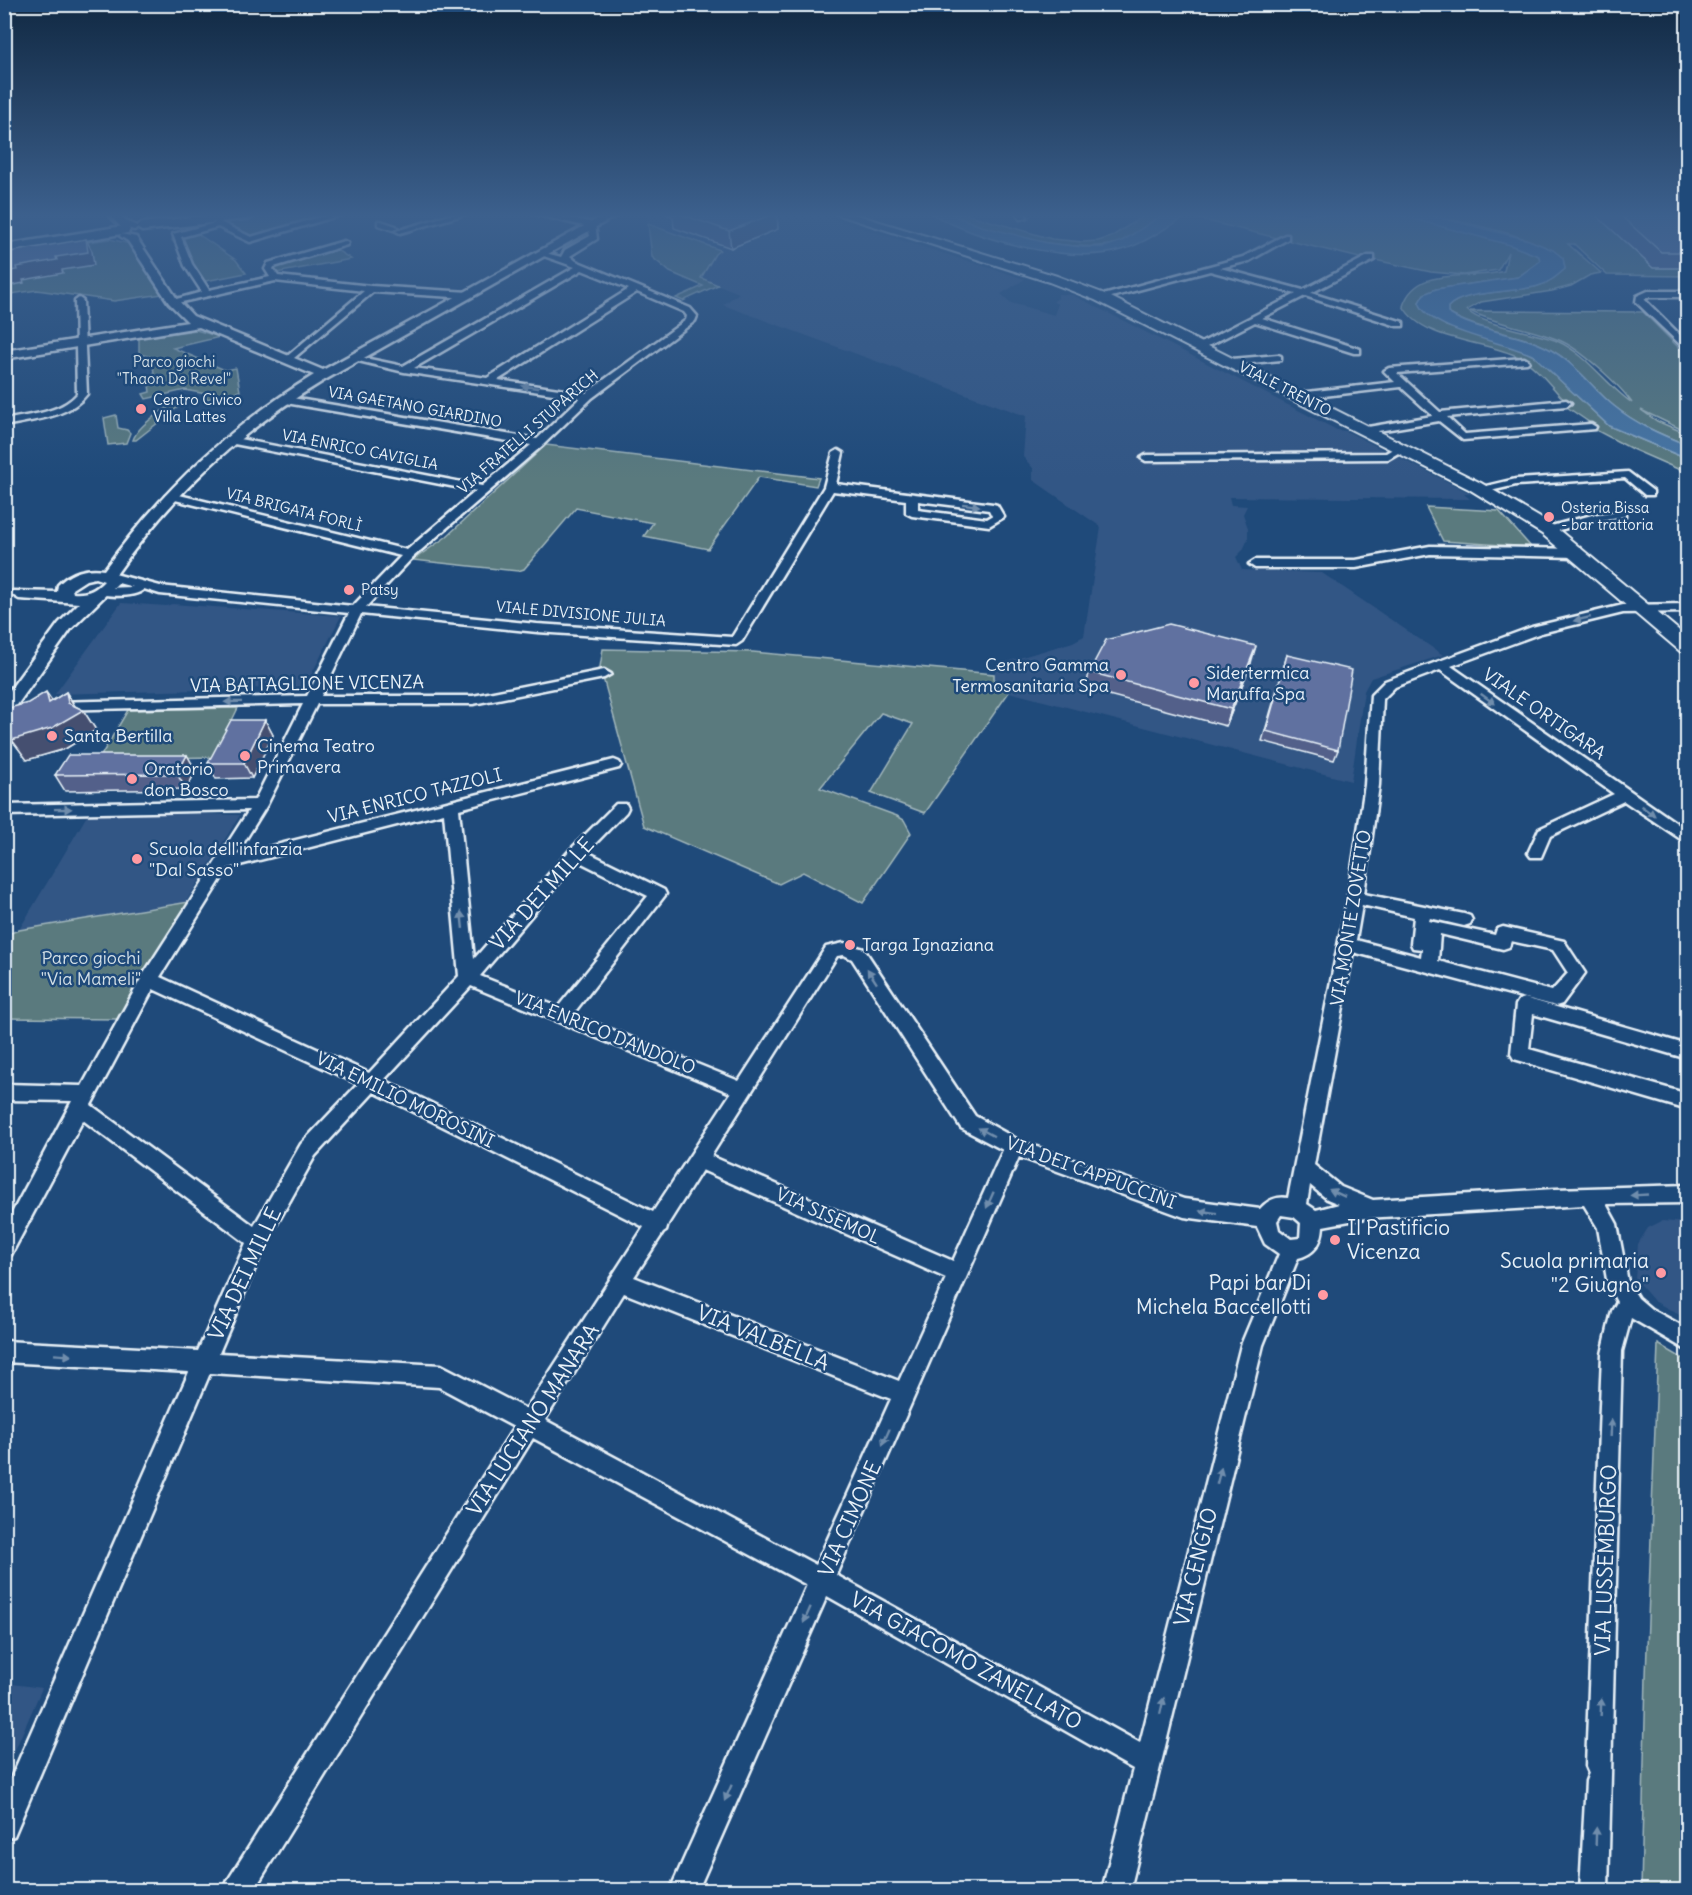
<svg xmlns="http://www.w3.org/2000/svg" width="1692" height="1895" font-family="Delius,sans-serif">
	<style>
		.built { fill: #335685 }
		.green { fill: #5a7a7e; stroke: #a1b6bb; stroke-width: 1.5 }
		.water { fill: #4775a3; stroke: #87a7c5; stroke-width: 1.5 }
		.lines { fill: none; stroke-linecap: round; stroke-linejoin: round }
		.minor-casing { stroke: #e8f1f8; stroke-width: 5 }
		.tertiary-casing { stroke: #e8f1f8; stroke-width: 5 }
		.secondary-casing { stroke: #e8f1f8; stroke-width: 4 }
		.primary-casing { stroke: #e8f1f8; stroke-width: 5 }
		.minor { fill: #1f4a7a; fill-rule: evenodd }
		.tertiary { fill: #1f4a7a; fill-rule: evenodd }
		.secondary { fill: #1f4a7a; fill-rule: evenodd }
		.primary { fill: #1f4a7a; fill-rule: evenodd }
		.wall { fill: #53618a; stroke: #e8f1f8; stroke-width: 1.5 }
		.shaded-wall { fill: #444f70; stroke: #e8f1f8; stroke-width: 1.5 }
		.building { fill: #6171a0; stroke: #e8f1f8; stroke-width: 1.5 }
		.oneway { fill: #6f8dac }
		.poi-dot { fill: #ff9aa2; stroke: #1f4a7a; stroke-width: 2 }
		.labels { text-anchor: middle; stroke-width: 5; stroke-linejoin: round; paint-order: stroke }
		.far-park-label { font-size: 15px; fill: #d3dfe6; stroke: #1f4a7a }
		.far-street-label { font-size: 15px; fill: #e8f1f8; stroke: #1f4a7a }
		.far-poi-label { font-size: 15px; fill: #e8f1f8; stroke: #1f4a7a; text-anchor: start }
		.poi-label { font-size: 18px; fill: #e8f1f8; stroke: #1f4a7a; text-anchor: start }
		.street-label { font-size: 18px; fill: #e8f1f8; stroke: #1f4a7a }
		.park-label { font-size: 18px; fill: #d3dfe6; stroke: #1f4a7a }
		.near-street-label { font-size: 21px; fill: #e8f1f8; stroke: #1f4a7a }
		.near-poi-label { font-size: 21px; fill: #e8f1f8; stroke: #1f4a7a; text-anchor: end }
	</style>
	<rect width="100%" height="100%" fill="#1f4a7a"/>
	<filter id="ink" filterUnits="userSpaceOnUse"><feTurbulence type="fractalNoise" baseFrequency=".0167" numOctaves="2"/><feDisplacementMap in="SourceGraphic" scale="12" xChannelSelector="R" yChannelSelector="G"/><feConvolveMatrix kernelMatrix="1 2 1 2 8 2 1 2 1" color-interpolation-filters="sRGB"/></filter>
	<g filter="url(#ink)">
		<g class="built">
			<path d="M647 214H817L1025 279 1001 294 1011 303 1054 315 1058 304 1053 302 1058 298V294L1073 295 1337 430 1346 431 1472 494H1464L1470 499 1229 497 1231 505 1247 506 1243 514 1248 528V539L1243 550 1236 557 1242 570 1322 573 1443 655 1371 678 1364 691 1351 781 1009 692 994 684V674L999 664 1073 642 1084 636 1101 527 1033 480V468L1023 457 1026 416 723 305 739 293 701 278 719 250 648 224Z"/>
			<path d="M121 603 166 606 172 604 341 616 305 687 55 694Z"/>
			<path d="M161 813 240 815 185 903 19 930 88 814Z"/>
			<path d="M1662 1221 1687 1223V1319L1654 1301 1635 1279 1638 1244 1648 1228Z"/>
			<path d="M5 1683 42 1688 5 1773 4 1683Z"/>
		</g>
		<g class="green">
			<path d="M275 214H333L254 237H246L224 224V222Z"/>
			<path d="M950 214H966L1052 239 1083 242 1098 241 1111 237 1146 214H1164C1149 222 1136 235 1121 242 1085 256 983 234 950 214Z"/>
			<path d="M1395 214 1510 245 1539 256 1540 261 1518 277 1436 289 1424 294 1419 302 1446 326 1521 349 1534 356 1609 426 1687 459V473L1632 449 1592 428 1596 427 1561 403 1566 402C1552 388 1537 366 1519 357 1485 340 1423 342 1403 306 1417 263 1470 282 1504 271L1508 252 1498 270 1464 275 1431 272 1375 260 1372 261 1199 219 1190 215Z"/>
			<path d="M1425 214H1654L1687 242V276L1607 275 1574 244H1568L1601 273 1590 275 1571 286 1552 291 1481 302 1467 310C1480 325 1536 332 1557 341 1587 354 1606 385 1632 403 1620 385 1579 348 1559 340 1530 328 1498 325 1470 311L1643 312 1687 356V432L1641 410 1657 421 1687 434V445C1662 435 1636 424 1614 406 1594 390 1579 367 1556 353 1524 332 1481 333 1448 313V307C1463 290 1515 293 1538 286 1549 283 1557 276 1565 269L1563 259C1533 233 1464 224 1425 214Z"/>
			<path d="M648 224 720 250 715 254 701 278 718 285 683 301 676 298 703 286 670 272 652 257Z"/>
			<path d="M192 230 236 260 246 273 201 282 172 240 173 236Z"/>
			<path d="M110 239 130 244 163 294 114 301 37 290 5 295 4 254Z"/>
			<path d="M332 247 351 259 276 273 273 268 275 265Z"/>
			<path d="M196 330 220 337 173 348 225 370 236 368 240 391 207 399 206 394 185 390 146 399 143 394 150 392 149 385 154 373 152 357 139 354V338Z"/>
			<path d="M187 400 136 440H133C138 425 171 402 187 400Z"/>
			<path d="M116 415 118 428 127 430 130 433 126 443 108 445 104 418Z"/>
			<path d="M546 445 819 478 816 486 759 477 708 549 644 536 653 523 576 508 524 569 518 571 413 560 446 537Z"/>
			<path d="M1426 507 1499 511 1531 547 1443 541Z"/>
			<path d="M603 649 753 652 994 674V684L1009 692 925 813 871 793 913 724 881 713 820 788 897 816 904 820 911 833 863 903 803 872 779 884 644 826 600 667Z"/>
			<path d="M238 708 214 757 99 759 128 710Z"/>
			<path d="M195 901 119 1019 5 1018V935L19 930Z"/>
			<path d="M1658 1344 1687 1361V1890H1641L1646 1676Z"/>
		</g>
		<g class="water">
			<path d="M932 214H950L981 226 1047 243 1083 247H1104L1122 241 1164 214H1192C1168 225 1147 243 1122 250 1071 265 977 240 932 214Z"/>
			<path d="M1395 214H1425L1529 240 1553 250 1563 258 1565 269C1557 276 1549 283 1538 286 1515 293 1463 290 1448 307V313C1481 334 1524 332 1556 353 1579 367 1594 390 1614 406 1636 424 1662 435 1687 445V459L1609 426 1534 356C1507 342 1427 331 1419 302L1424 294 1436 289 1518 277 1540 261 1539 256 1510 245Z"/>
		</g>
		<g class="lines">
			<g class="minor-casing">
				<g id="minor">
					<path d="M331 214H344L250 242 218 227 181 237 192 264 209 290 270 277 265 269 268 263 344 241 348 243 347 245 274 267 273 269 278 276 371 286 469 292 473 295 469 298 373 292 288 363 285 362V358L364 291 275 281 173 304 169 301 202 292 185 266 173 234 215 223 213 219 217 217 222 223 251 237Z"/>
					<path d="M453 214H466L400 233 396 231Z"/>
					<path d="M534 214H550L595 223 597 239 570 256 576 261 690 308 697 316 695 321 592 398 543 445 413 557 366 607 537 624 732 637 824 487 833 453 838 450 843 453 836 484 993 504 997 505 1004 517 989 526 912 516 906 513V500L833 491 742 641 736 645 537 632 361 614 321 696H473L604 670 611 674 604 678 473 704H317L267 805 236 855 614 760 619 762 621 765 619 768 459 809 474 959 571 849 616 804H626L628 808 626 812 587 852 664 890 666 894 573 1014 739 1081 826 947 844 943 864 949 975 1116 1020 1141 1184 1199 1260 1209C1268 1200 1276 1196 1288 1198L1348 895 1365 785 1371 695 1385 681 1532 627 1623 605 1688 604V612L1623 613 1541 633 1451 666 1688 831V844L1624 801 1550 836 1541 857H1531L1528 853 1539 829 1614 794 1440 670 1395 687 1383 699 1379 785 1364 894 1464 914 1470 916 1472 920 1470 924 1464 926 1430 918 1429 921 1495 935 1497 929 1503 927 1564 941 1585 973 1562 1004 1556 1006 1353 952 1314 1165 1341 1187 1373 1200 1555 1189 1688 1185V1203L1606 1204 1617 1224 1628 1282 1638 1298 1651 1309 1688 1329V1351L1631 1318 1622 1351 1608 1890H1580L1586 1781 1589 1773 1586 1766 1602 1354 1612 1311 1617 1302 1608 1285 1598 1228 1584 1205 1366 1218 1323 1226C1322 1243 1315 1254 1298 1258L1263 1345 1130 1890H1102L1133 1769 827 1596 698 1890H670L807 1585 533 1438 254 1890H224L228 1880 514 1427 439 1387 210 1373 14 1836 4 1839V1794L189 1372 4 1362V1341L198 1351 246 1243 83 1120 11 1255 4 1257V1228L72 1101 4 1100V1084L82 1086 143 975 249 810 4 815V805L255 800 303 704 53 710 46 706 53 702 307 696 349 613 160 594 144 589C138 597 105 598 97 592L103 588 133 587 107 580 105 577 111 573 160 586 353 606 401 556 167 498 165 496 171 493 407 550 476 491 229 443 224 440 229 437 482 486 531 445 286 403 281 400 286 397 537 439 580 398 404 372 350 359 355 356 403 366 575 267 538 254 542 252 561 257 565 250 590 236 588 227ZM582 270 629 289 487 378 414 368ZM637 292 684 312 687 316 686 320 586 393 498 380ZM918 501 989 510 992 516 987 519 918 510ZM444 813 459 976 369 1073 160 977 228 868ZM578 861 648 896 558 1007 480 976ZM1362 905 1414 917 1411 944 1413 948 1422 949 1421 957 1356 940ZM1440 934 1503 949 1509 947 1511 941 1553 950 1568 973 1552 991 1438 961ZM844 955 852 959 961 1128 1003 1150 953 1261 711 1156 837 956ZM471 986 731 1093 653 1212 384 1080ZM153 989 358 1084 301 1144 254 1226 91 1105ZM374 1092 644 1227 526 1409 441 1365 219 1353 265 1245 315 1156ZM1019 1157 1184 1217 1257 1227 1265 1244 1279 1254 1241 1345 1140 1743 836 1575ZM702 1170 946 1278 899 1381 634 1277 663 1233 666 1231 668 1224ZM1310 1185 1327 1199 1339 1204 1316 1210 1307 1204ZM1281 1215 1294 1217 1301 1223 1300 1238 1291 1239 1279 1230 1277 1221ZM624 1293 891 1399 816 1565 545 1420Z"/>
					<path d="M1017 214H1025L1027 217 1020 219Z"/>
					<path d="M381 221 396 226 397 228 393 230 378 225V221Z"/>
					<path d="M1285 235H1288V239L1249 261 1220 268 1303 290 1368 256H1374V260L1311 293 1403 322V326H1397L1305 296 1262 318 1360 349V353H1354L1255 322 1202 349 1197 346 1199 344 1296 294 1210 271 1100 300 1096 297 1243 257Z"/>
					<path d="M1648 291H1688V297H1650L1644 299 1688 343V352L1636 302 1637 296Z"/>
					<path d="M79 298 83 301 87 394C69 418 32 420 4 426V420C28 415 61 413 77 394L75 301Z"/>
					<path d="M1278 355 1281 356V360L1232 365 1227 362 1232 359Z"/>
					<path d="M1524 358 1529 361 1527 363 1397 373 1440 412 1566 400 1571 403 1566 406 1447 417 1465 434 1591 424 1596 427 1595 429 1463 440 1439 421 1366 433 1361 430 1362 428 1432 416 1431 414 1401 387 1298 399 1293 396 1298 393 1395 382 1384 371 1389 368Z"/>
					<path d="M1401 444 1406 447 1405 449 1388 459 1146 461 1141 458 1146 455 1386 453Z"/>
					<path d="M1628 472 1653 491V495H1645L1625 478 1516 485 1482 493 1476 490 1478 488 1516 479Z"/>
					<path d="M1621 511 1625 512V516L1593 521 1548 533 1542 530 1544 528 1592 515Z"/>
					<path d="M1430 546 1576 549 1582 553 1576 557 1430 554 1356 568H1255L1249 564 1255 560H1356Z"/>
					<path d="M1525 998 1688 1045V1059L1533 1014 1529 1049 1688 1094V1110L1514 1059 1511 1054 1516 1005 1519 1000Z"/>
				</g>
			</g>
			<g class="tertiary-casing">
				<g id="tertiary">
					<path d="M108 214H119L128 222 139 227 134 230 120 226Z"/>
					<path d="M606 214H619L323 381C237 433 173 494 115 576L120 581 117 584 71 629 10 715 4 716V698L59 623 79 603 19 599 11 594 13 591 57 592 58 585C70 572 87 567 104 570 162 490 230 426 314 375L199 327 4 359V351L188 322 169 303 128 241 120 236 121 234 136 237 177 299 193 316 323 370ZM95 578 104 581C95 591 86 594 73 593L72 589 86 580Z"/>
				</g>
			</g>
			<g class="secondary-casing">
				<path id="secondary" d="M836 214H854L1057 276 1105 294 1481 483 1554 526 1688 638V654L1681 652 1542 534 1469 489 1095 300 1049 282Z"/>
			</g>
			<g class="primary-casing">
				<g id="primary">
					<path d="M218 214H258L252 218 142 231 135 227 142 223Z"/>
					<path d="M123 226 128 227 130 230 128 233 4 253V245Z"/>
				</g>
			</g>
			<use href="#minor" class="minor"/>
			<use href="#tertiary" class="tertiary"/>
			<use href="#secondary" class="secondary"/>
			<use href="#primary" class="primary"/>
		</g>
		<g class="wall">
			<path d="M666 214H777L778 229 731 248 674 228 673 217Z"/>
			<path d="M1596 214H1680L1688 220V268H1653L1596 215Z"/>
			<path d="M1287 655 1338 750 1334 760 1262 741Z"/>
			<path d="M1251 663 1226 726 1086 689 1089 672Z"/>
			<path d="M66 692 75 706 83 710 96 730 65 749 27 760 15 744 11 742 4 733V712L52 701Z"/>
			<path d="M265 720 273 735 252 778 216 779 208 763Z"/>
			<path d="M187 755 196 771 186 789 65 791 55 775Z"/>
		</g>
		<g class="shaded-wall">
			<path d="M773 214H777L778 229 731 248 729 231Z"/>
			<path d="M86 239 92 251 94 265 62 270 63 273 23 280 24 283 9 286 7 282H4V272L16 267 56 257Z"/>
			<path d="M1256 646 1251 663 1226 726 1231 709Z"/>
			<path d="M46 692 60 712 68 703 66 692 78 712 83 710 96 730 65 749 27 760 12 740 49 703Z"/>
			<path d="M265 720 273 735 252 778 244 763Z"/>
			<path d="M187 755 196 771 186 789 177 774Z"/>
		</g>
		<g class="building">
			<path d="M680 214H773L729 231Z"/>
			<path d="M1619 214H1680L1688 220V252H1661Z"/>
			<path d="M86 239 88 252 56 257 57 260 16 267 17 270 4 272V253Z"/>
			<path d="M1169 624 1256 646 1231 709 1089 672 1106 640Z"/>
			<path d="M1287 655 1352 670 1338 750 1266 731Z"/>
			<path d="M46 692 49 703 66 692 68 703 83 710 52 728 12 740 10 728 4 725V712L9 708 28 703Z"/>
			<path d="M231 720H265L244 763H208Z"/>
			<path d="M68 755H187L177 774 55 775Z"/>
		</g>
		<defs><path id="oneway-solid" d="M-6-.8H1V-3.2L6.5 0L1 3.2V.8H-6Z" transform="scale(1.5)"/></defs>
		<g class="oneway">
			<use href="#oneway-solid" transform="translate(530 387) rotate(-172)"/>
			<use href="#oneway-solid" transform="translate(971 505) rotate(7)"/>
			<use href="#oneway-solid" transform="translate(1582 619) rotate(167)"/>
			<use href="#oneway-solid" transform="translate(1488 699) rotate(35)"/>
			<use href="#oneway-solid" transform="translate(233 702) rotate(179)"/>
			<use href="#oneway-solid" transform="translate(63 809) rotate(-1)"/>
			<use href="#oneway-solid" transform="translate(1648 811) rotate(35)"/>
			<use href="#oneway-solid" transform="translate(462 920) rotate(-96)"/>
			<use href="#oneway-solid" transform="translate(872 976) rotate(-123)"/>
			<use href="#oneway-solid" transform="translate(986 1132) rotate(-152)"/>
			<use href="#oneway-solid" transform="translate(1337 1193) rotate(-155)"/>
			<use href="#oneway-solid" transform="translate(1639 1195) rotate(177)"/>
			<use href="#oneway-solid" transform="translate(990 1200) rotate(114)"/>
			<use href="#oneway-solid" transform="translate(1208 1212) rotate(-172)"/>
			<use href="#oneway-solid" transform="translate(63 1355) rotate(4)"/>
			<use href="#oneway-solid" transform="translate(1611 1428) rotate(-88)"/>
			<use href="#oneway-solid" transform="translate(886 1437) rotate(114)"/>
			<use href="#oneway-solid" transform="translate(1219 1476) rotate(-75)"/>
			<use href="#oneway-solid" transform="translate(807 1615) rotate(114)"/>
			<use href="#oneway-solid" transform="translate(1162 1706) rotate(-77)"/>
			<use href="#oneway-solid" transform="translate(1601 1707) rotate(-88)"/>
			<use href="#oneway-solid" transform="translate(728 1793) rotate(114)"/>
			<use href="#oneway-solid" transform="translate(1596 1836) rotate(-88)"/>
		</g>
	</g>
	<linearGradient id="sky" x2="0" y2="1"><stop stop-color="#112943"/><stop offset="0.45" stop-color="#3c608d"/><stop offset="1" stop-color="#3c608d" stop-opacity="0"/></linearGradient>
	<rect width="1692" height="479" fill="url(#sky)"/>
	<g class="poi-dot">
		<circle cx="141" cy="409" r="6"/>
		<circle cx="1549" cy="517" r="6"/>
		<circle cx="349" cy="590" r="6"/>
		<circle cx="1121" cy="675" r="6"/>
		<circle cx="1194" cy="683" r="6"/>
		<circle cx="52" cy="736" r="6"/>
		<circle cx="245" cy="756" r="6"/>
		<circle cx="132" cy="779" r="6"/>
		<circle cx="137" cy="859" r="6"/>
		<circle cx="850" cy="945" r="6"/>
		<circle cx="1335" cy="1240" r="6"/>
		<circle cx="1661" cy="1273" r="6"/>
		<circle cx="1323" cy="1295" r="6"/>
	</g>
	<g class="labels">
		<g class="far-park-label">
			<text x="174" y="367">Parco giochi<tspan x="174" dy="17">"Thaon De Revel"</tspan></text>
		</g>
		<g class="far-street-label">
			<text transform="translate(1285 389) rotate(27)" y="5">VIALE TRENTO</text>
			<text transform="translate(415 407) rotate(10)" y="5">VIA GAETANO GIARDINO</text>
			<text transform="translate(528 432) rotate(-41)" y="5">VIA FRATELLI STUPARICH</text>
			<text transform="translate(360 450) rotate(11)" y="5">VIA ENRICO CAVIGLIA</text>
			<text transform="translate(294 510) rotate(14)" y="5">VIA BRIGATA FORLÌ</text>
			<text transform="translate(581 614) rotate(5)" y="5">VIALE DIVISIONE JULIA</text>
		</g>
		<g class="far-poi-label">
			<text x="153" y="405">Centro Civico<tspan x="153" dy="17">Villa Lattes</tspan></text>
			<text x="1561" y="513">Osteria Bissa<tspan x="1561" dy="17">- bar trattoria</tspan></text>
			<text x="361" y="595">Patsy</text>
		</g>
		<g class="poi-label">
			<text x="1109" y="671" text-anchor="end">Centro Gamma<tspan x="1109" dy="21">Termosanitaria Spa</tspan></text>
			<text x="1206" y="679">Sidertermica<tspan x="1206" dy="21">Maruffa Spa</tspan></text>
			<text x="64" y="742">Santa Bertilla</text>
			<text x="257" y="752">Cinema Teatro<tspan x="257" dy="21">Primavera</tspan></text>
			<text x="144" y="775">Oratorio<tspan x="144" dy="21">don Bosco</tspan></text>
			<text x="149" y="855">Scuola dell'infanzia<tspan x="149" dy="21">"Dal Sasso"</tspan></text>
			<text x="862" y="951">Targa Ignaziana</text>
		</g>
		<g class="street-label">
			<text transform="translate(307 684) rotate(-1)" y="6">VIA BATTAGLIONE VICENZA</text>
			<text transform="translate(1544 714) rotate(35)" y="6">VIALE ORTIGARA</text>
			<text transform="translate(415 796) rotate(-14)" y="6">VIA ENRICO TAZZOLI</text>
			<text transform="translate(1351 918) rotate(-81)" y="6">VIA MONTE ZOVETTO</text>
			<text transform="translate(605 1033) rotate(22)" y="6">VIA ENRICO DANDOLO</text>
			<text transform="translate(405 1100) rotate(26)" y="6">VIA EMILIO MOROSINI</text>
			<text transform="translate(1091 1173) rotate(20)" y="6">VIA DEI CAPPUCCINI</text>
			<text transform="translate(828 1216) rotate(24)" y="6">VIA SISEMOL</text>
		</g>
		<g class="park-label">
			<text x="91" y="964">Parco giochi<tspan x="91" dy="21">"Via Mameli"</tspan></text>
		</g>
		<g class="near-street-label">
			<text transform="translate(542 894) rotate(-48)" y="7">VIA DEI MILLE</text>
			<text transform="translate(245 1274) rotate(-65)" y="7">VIA DEI MILLE</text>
			<text transform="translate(763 1338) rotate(22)" y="7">VIA VALBELLA</text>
			<text transform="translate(533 1420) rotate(-57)" y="7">VIA LUCIANO MANARA</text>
			<text transform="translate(850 1519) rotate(-66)" y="7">VIA CIMONE</text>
			<text transform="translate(1606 1560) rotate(-88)" y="7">VIA LUSSEMBURGO</text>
			<text transform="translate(1196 1567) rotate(-76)" y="7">VIA CENGIO</text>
			<text transform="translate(966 1661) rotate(29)" y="7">VIA GIACOMO ZANELLATO</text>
		</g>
		<g class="near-poi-label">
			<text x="1347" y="1235" text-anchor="start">Il Pastificio<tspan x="1347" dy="24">Vicenza</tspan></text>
			<text x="1649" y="1268">Scuola primaria<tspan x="1649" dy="24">"2 Giugno"</tspan></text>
			<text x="1311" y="1290">Papi bar Di<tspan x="1311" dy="24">Michela Baccellotti</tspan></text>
		</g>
	</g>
	<rect width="1692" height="1895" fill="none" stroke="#1f4a7a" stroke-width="24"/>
	<rect x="12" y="12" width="1668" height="1871" fill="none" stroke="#e8f1f8" stroke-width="2" filter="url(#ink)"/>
</svg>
